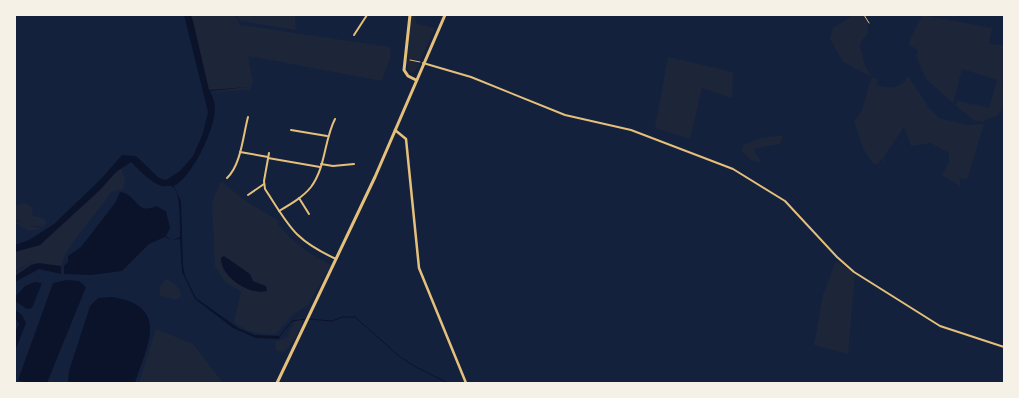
<svg xmlns="http://www.w3.org/2000/svg" width="1019" height="398" font-family="'IBM Plex Sans',sans-serif">
	<style>
		.green { fill: #1d2539 }
		.water { fill: #0b132b }
		.lines { fill: none; stroke-linecap: round; stroke-linejoin: round }
		.stream { stroke: #0b132b; stroke-width: 1 }
		.path { stroke: #e5c07b; stroke-width: 1 }
		.service { stroke: #e5c07b; stroke-width: 1 }
		.minor { stroke: #e5c07b; stroke-width: 2 }
		.tertiary { stroke: #e5c07b; stroke-width: 2.5 }
		.secondary { stroke: #e5c07b; stroke-width: 3 }
	</style>
	<rect width="100%" height="100%" fill="#14213d"/>
	<g class="green">
		<path d="M190 15H235L240 25 390 47 391 55 382 81 248 56 253 82 249 90 208 92 205 87Z"/>
		<path d="M237 15H295L296 30 240 21Z"/>
		<path d="M411 15H415L416 23 435 28 420 61 407 59Z"/>
		<path d="M853 15H863L868 25V34L862 40 860 46 865 66 872 77 843 62 830 39 833 28Z"/>
		<path d="M922 15 992 28 989 44 1004 45V80L1002 77 1004 105 998 115 984 121H975L955 105 958 100 973 105 974 104 989 108 997 80 962 69 953 103 926 79 916 55 918 50 908 44Z"/>
		<path d="M668 57 733 72 732 98 702 88 690 139 655 128Z"/>
		<path d="M406 60 420 64 414 73 408 71Z"/>
		<path d="M908 76 929 108 939 118 967 125 984 124 967 180 960 178V186L942 175 949 162V153L931 143 911 146 904 127 883 158 885 162 881 168 874 166 881 167 884 161 881 159 878 164H873L863 148 854 121C869 105 863 94 873 77L878 80 876 85C889 89 901 89 908 76Z"/>
		<path d="M778 136H783L780 144 756 148 755 152 761 161 760 163 751 160 741 151 744 145 760 138Z"/>
		<path d="M121 168 125 179 123 189 111 192C97 215 66 244 61 266L31 265 15 276V273L35 260 15 271V252L40 245Z"/>
		<path d="M221 181 244 200 279 221 278 224C293 243 309 254 331 265L308 305 294 314 276 334C261 336 246 331 234 323L241 291 225 282 215 266 212 202Z"/>
		<path d="M24 203 31 206 33 216 40 217 46 221 44 227 28 225 42 229 29 231 15 223V221L27 224 15 219V206Z"/>
		<path d="M836 261 855 274 848 354 814 345 823 295Z"/>
		<path d="M166 279C174 283 181 288 181 296L176 300 167 297 165 298 160 295V286Z"/>
		<path d="M302 317C303 329 292 344 284 352L276 351 275 342 287 337 296 319Z"/>
		<path d="M156 329 193 344 223 383H139Z"/>
	</g>
	<g class="water">
		<path d="M184 15H191L193 21 209 90 249 87 210 91C213 97 215 103 215 110 214 130 193 176 174 186L181 201 183 265 185 276 196 298 238 328 255 335 280 336 279 339 256 338 233 328 195 299 182 272 180 239 173 240 180 237C180 228 181 192 173 187 171 185 166 187 162 186 151 183 139 170 131 162L116 172 100 190 40 245 15 252V245L29 240 54 224 101 179 122 155 136 156 159 178 166 180 180 171 193 156 203 133 208 112Z"/>
		<path d="M120 192C138 194 136 216 156 206L166 211 170 228 166 236 171 240 165 237 149 244 122 271 91 275 64 274V266L68 262V256L81 247 115 203Z"/>
		<path d="M224 256 250 274 253 281 266 286 267 291C250 296 220 276 221 258Z"/>
		<path d="M38 263 61 266V274L39 269 15 282V276L31 265Z"/>
		<path d="M66 280 79 281 86 287 47 383H26L18 380 53 283Z"/>
		<path d="M35 282 42 283 32 308 27 309 15 301V297L25 286Z"/>
		<path d="M112 297C171 306 147 346 135 383H68L69 371 90 306 98 298Z"/>
		<path d="M15 310 22 315 26 323 15 351V332L19 324 15 318Z"/>
	</g>
	<g class="lines">
		<g class="stream">
			<path d="M309 319 332 321 343 317H355L399 356 414 366 448 383"/>
			<path d="M279 337 292 321 305 319"/>
		</g>
		<path class="path" d="M410 60 420 62"/>
		<path class="service" d="M864 15 869 23"/>
		<g class="minor">
			<path d="M354 35 367 15"/>
			<path d="M423 63 471 77 565 115 631 130 733 169 785 201 837 257 854 272 940 326 1004 347"/>
			<path d="M291 130 327 136"/>
			<path d="M240 152 268 157"/>
			<path d="M269 153 264 181 265 189C290 227 293 239 336 259"/>
			<path d="M268 158 320 167"/>
			<path d="M321 164 333 166 354 164"/>
			<path d="M227 178C241 165 243 136 248 117"/>
			<path d="M248 195 264 184"/>
			<path d="M299 198 309 214"/>
			<path d="M279 211C291 204 303 197 311 187 326 167 324 140 335 119"/>
		</g>
		<path class="tertiary" d="M395 130 406 139 419 268 466 383"/>
		<g class="secondary">
			<path d="M410 15 404 70 408 76 416 80"/>
			<path d="M277 383 375 177 445 15"/>
		</g>
	</g>
	<rect width="1019" height="398" fill="none" stroke="#f6f1e7" stroke-width="32"/>
</svg>
